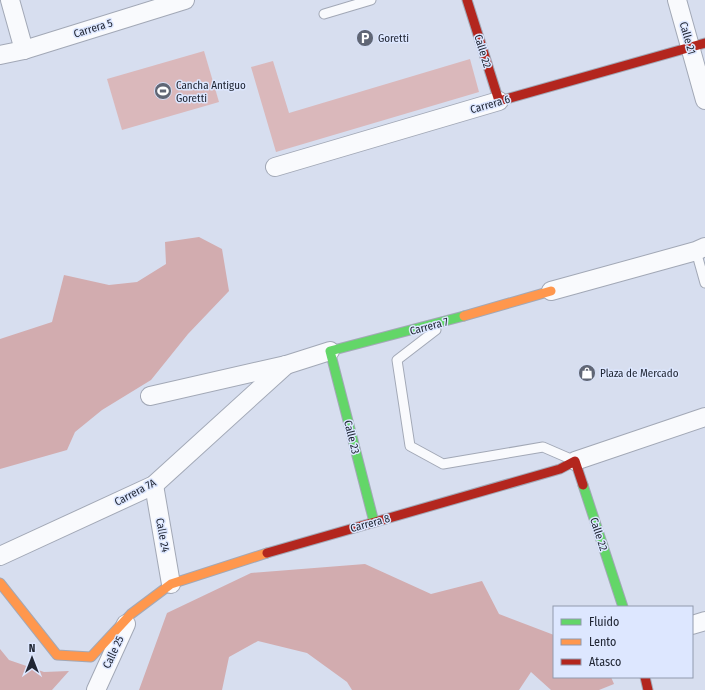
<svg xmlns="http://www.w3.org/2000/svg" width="705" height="690" font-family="'Fira Sans Condensed',sans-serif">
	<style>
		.green { fill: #dab8bb }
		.forest { fill: #d2acaf }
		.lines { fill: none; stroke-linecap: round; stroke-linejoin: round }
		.lane-casing { stroke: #a2a8b6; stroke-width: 11 }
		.street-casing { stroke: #a2a8b6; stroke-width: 20 }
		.fast-casing { stroke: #a2a8b6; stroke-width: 11 }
		.slow-casing { stroke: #a2a8b6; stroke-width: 11 }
		.jam-casing { stroke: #a2a8b6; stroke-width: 11 }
		.lane { stroke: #f9fafd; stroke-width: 9 }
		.street { stroke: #f9fafd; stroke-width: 18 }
		.fast { stroke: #63d668; stroke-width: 9 }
		.slow { stroke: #ff974d; stroke-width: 9 }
		.jam { stroke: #b3261e; stroke-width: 9 }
		.labels { text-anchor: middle; stroke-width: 3; stroke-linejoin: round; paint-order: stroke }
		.street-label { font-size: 11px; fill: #202634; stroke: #dde7ff }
		.poi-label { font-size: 11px; fill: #202634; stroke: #dde7ff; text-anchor: start }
	</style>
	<rect width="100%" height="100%" fill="#d7deef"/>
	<g class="green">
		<path d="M204 51 219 102 122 130 107 79Z"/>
		<path d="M470 59 479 92 276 152 251 67 273 61 289 113Z"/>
	</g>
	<g class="forest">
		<path d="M199 237 222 249 229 291 188 334 151 380 102 410 75 432 67 450 0 469V339L52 322 64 275 109 285 137 282 166 264 165 242Z"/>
		<path d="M365 564 431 594 482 581 499 614 554 635V677H611L614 684 599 690H551L531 672 519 690H352L347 682 307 653 258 641 229 657 222 690H139L167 613 251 573Z"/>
		<path d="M0 649 9 660 44 672 69 671 52 690H0Z"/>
	</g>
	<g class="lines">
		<g class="lane-casing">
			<g id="lane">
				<path d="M324 14 371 0"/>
				<path d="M696 251 705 283"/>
				<path d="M436 330 397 360 410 446 443 464 543 447 573 460"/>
			</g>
		</g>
		<g class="street-casing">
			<g id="street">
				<path d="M10 0 24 50"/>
				<path d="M677 0 705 100"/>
				<path d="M0 55 24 50 185 0"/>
				<path d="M275 167 499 101"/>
				<path d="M551 291 696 251 705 247"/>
				<path d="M150 396 286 365 330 351"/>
				<path d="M575 461 705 417"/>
				<path d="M154 485 171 584"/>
				<path d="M0 556 154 485 286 365"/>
				<path d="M692 625 705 621"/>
				<path d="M96 690 126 624"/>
			</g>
		</g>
		<g class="fast-casing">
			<g id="fast">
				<path d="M583 485 623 607"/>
				<path d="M374 522 330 351 464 316"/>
			</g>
		</g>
		<g class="slow-casing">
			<g id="slow">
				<path d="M464 316 551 291"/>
				<path d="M0 583 57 655 91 657 131 614 171 584 267 553"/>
			</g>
		</g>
		<g class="jam-casing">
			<g id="jam">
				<path d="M467 0 499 101 705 43"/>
				<path d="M267 553 560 469 575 461 583 485"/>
				<path d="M645 677 648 690"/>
			</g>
		</g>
		<use href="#lane" class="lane"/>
		<use href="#street" class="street"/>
		<use href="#fast" class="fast"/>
		<use href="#slow" class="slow"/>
		<use href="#jam" class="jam"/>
	</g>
	<defs>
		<g id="parking-disc" transform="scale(0.9)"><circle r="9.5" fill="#606675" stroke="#dde7ff"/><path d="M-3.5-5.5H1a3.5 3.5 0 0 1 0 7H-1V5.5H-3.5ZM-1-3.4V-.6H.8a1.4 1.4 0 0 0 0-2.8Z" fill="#fff"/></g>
		<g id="stadium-disc" transform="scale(0.9)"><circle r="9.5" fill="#606675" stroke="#dde7ff"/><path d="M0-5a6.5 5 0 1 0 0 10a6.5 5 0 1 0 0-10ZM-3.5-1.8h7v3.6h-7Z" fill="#fff"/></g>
		<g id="shop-disc" transform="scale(0.9)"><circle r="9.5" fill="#606675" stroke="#dde7ff"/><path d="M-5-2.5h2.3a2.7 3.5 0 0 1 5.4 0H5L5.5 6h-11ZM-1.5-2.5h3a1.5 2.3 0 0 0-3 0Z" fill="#fff"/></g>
	</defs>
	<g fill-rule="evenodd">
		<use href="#parking-disc" x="365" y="38"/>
		<use href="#stadium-disc" x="163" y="91"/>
		<use href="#shop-disc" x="587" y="373"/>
	</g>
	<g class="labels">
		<g class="street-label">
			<text transform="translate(93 28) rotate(-17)" y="4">Carrera 5</text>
			<text transform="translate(688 38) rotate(74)" y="4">Calle 21</text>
			<text transform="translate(483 51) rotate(73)" y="4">Calle 22</text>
			<text transform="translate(490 104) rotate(-16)" y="4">Carrera 6</text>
			<text transform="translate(429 326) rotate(-15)" y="4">Carrera 7</text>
			<text transform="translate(352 437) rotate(76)" y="4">Calle 23</text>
			<text transform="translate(135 492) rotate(-28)" y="4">Carrera 7A</text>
			<text transform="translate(370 523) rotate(-15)" y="4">Carrera 8</text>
			<text transform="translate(599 534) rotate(72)" y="4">Calle 22</text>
			<text transform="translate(163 535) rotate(80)" y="4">Calle 24</text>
			<text transform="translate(113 652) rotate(-65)" y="4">Calle 25</text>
		</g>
		<g class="poi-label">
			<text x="378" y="42">Goretti</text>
			<text x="176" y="89">Cancha Antiguo<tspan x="176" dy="13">Goretti</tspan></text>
			<text x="600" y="377">Plaza de Mercado</text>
		</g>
	</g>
	<rect x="553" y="606" width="140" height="72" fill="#dde7ff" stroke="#919aae"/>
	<rect x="561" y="619" width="20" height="6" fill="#63d668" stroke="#919aae"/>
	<text x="589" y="626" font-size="12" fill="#202634">Fluido</text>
	<rect x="561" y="639" width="20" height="6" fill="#ff974d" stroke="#919aae"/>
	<text x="589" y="646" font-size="12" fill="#202634">Lento</text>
	<rect x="561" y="659" width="20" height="6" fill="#b3261e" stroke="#919aae"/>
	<text x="589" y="666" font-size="12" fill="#202634">Atasco</text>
	<g transform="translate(32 658)" stroke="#dde7ff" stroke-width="3" paint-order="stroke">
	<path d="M0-3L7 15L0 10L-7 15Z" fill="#202634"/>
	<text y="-6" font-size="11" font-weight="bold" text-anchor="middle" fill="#202634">N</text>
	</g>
</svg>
